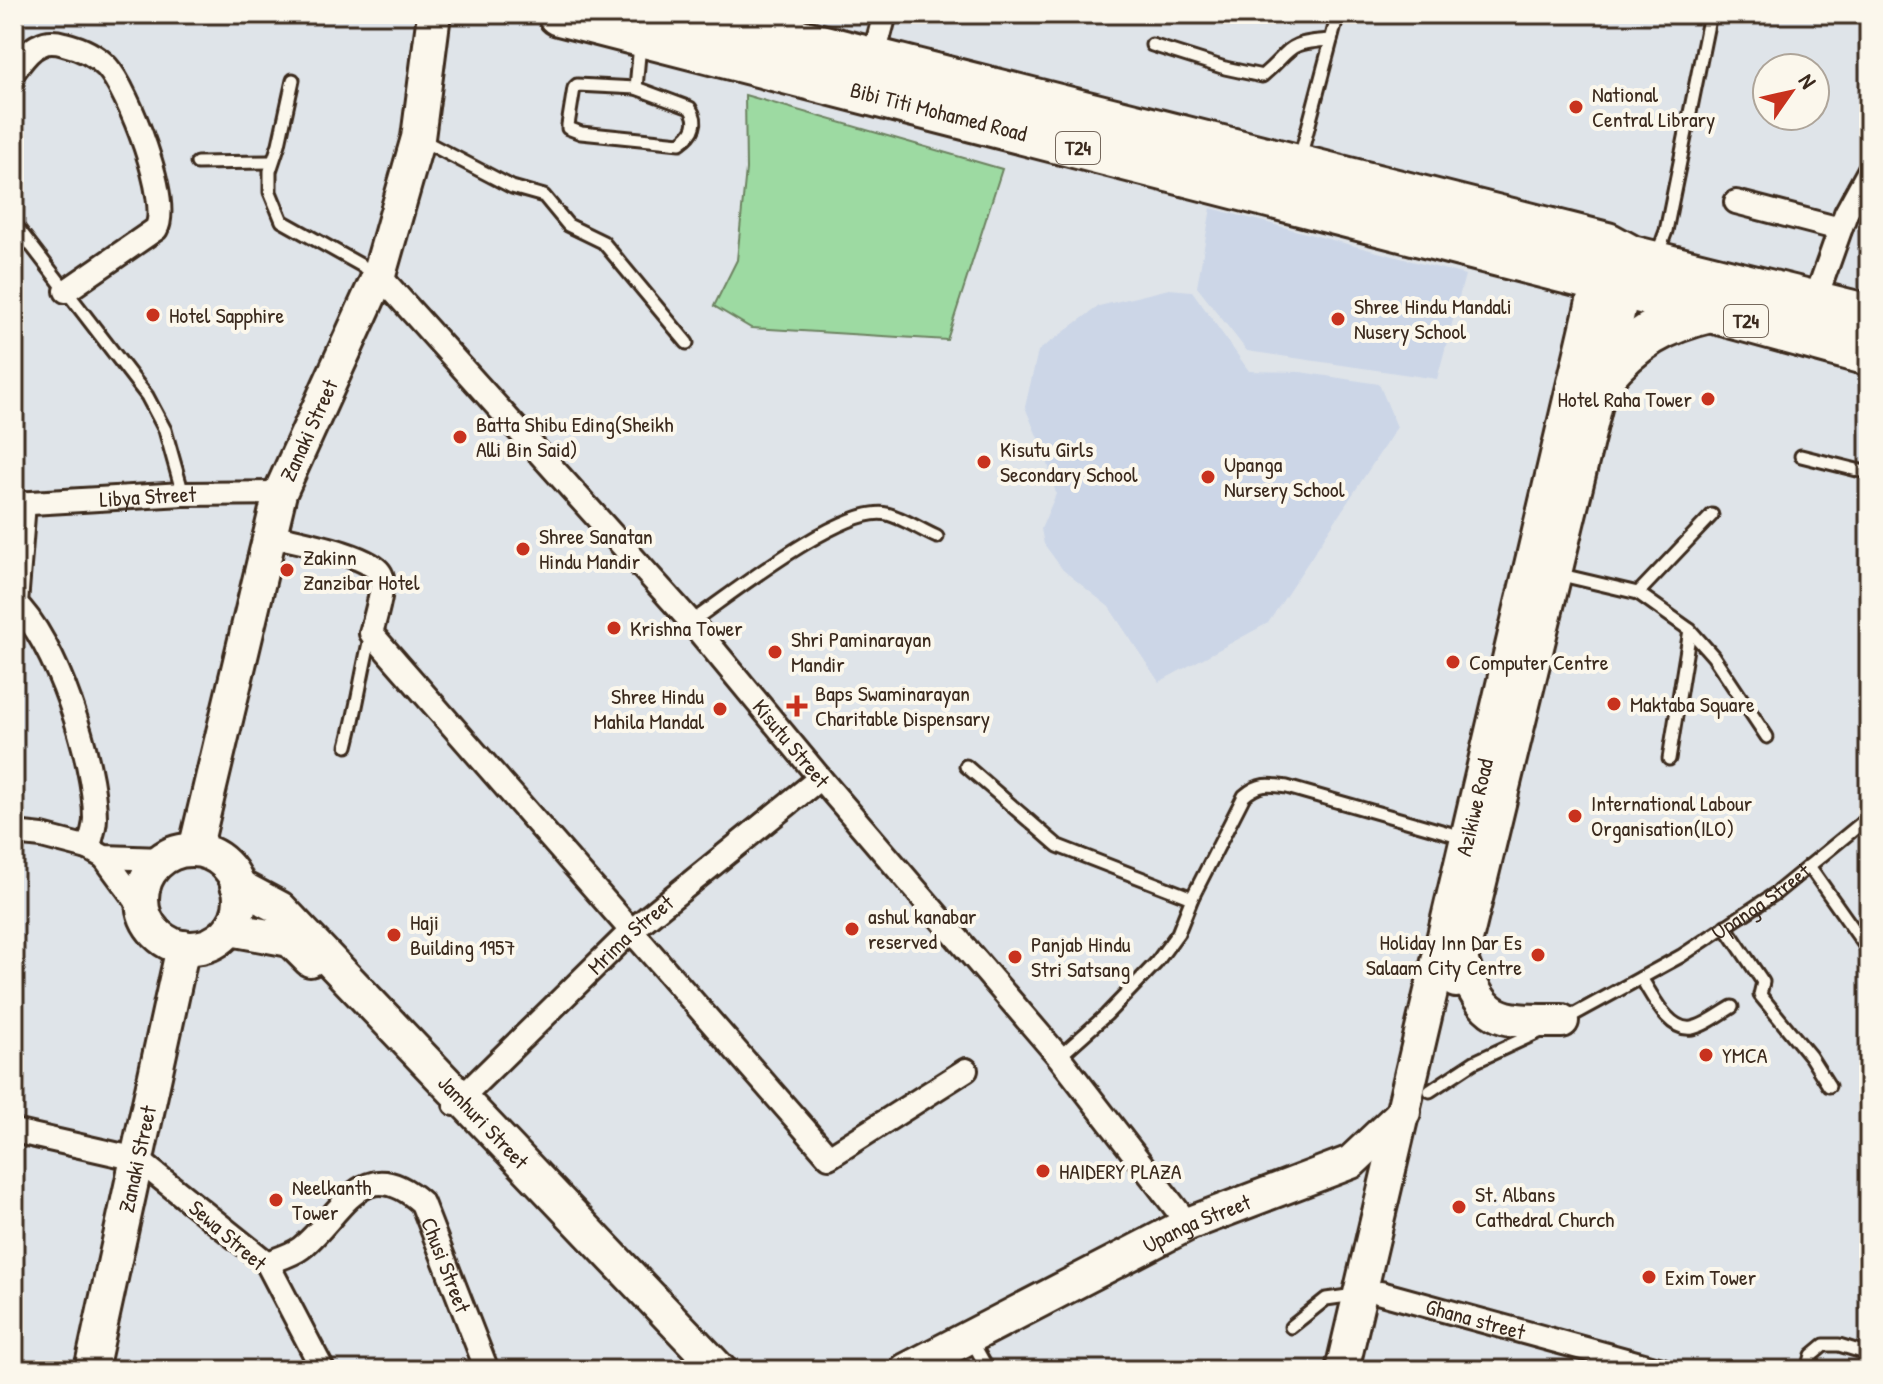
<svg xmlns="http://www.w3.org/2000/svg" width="1883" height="1384" font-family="'Patrick Hand',sans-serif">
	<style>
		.built { fill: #ccd6e7 }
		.green { fill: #9ddaa2; stroke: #6c8260; stroke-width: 2 }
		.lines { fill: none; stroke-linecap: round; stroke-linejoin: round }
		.lane-casing { stroke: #3b2a1e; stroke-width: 17 }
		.street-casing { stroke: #3b2a1e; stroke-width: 28 }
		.secondary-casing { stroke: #3b2a1e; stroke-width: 38 }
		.highway-casing { stroke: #3b2a1e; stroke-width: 48 }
		.lane { stroke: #fbf7ec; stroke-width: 11 }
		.street { stroke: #fbf7ec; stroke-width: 22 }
		.secondary { stroke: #fbf7ec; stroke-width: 32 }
		.highway { stroke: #fbf7ec; stroke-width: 42 }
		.poi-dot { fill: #c8321e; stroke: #fbf7ec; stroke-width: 3 }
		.labels { text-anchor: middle; stroke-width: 8; stroke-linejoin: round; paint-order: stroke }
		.shield { fill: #fbf7ec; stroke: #75685c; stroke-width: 2 }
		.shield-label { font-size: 20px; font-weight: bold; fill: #3b2a1e }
		.poi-label { font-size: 22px; fill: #3b2a1e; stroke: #fbf7ec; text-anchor: start }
		.street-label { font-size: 22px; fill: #3b2a1e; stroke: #fbf7ec }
	</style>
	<rect width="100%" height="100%" fill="#dfe4e9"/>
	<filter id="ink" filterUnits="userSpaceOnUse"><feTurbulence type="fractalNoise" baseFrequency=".0125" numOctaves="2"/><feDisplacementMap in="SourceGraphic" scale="16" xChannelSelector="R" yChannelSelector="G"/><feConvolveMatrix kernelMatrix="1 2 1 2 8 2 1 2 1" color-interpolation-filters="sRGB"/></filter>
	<g filter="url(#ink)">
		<g class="built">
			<path d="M1211 208 1465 275 1437 379 1247 351 1197 287Z"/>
			<path d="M1169 289 1192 291 1249 371 1300 372 1379 384 1397 427 1268 623 1159 682 1109 607 1063 570 1044 544 1041 529 1056 494 1047 460 1025 407 1038 351 1099 306Z"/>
		</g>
		<path class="green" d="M745 95 1002 169 947 340 751 328 714 306 737 260 746 169Z"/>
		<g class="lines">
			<g class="lane-casing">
				<g id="lane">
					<path d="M1152 45 1225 68 1262 76C1294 49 1283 43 1331 40"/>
					<path d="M293 80 279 144 270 171V192L282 221 375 273"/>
					<path d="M577 85 636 88 690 108C700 123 693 134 680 143L581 133 568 128V125L574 88Z"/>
					<path d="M636 88 640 44"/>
					<path d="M422 140 512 187 544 196 568 225 603 242 687 343"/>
					<path d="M1300 158 1338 14"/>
					<path d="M197 163 272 162"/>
					<path d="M14 223 147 396 165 430 183 494"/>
					<path d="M1657 255 1666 231 1710 14"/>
					<path d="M1801 456 1869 473"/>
					<path d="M1557 574 1638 593 1690 630 1713 656 1767 737"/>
					<path d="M1638 593 1712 515"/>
					<path d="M691 622C729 596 844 504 887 514 903 518 921 530 937 537"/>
					<path d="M347 746C357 708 362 671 371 634"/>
					<path d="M1669 759 1690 630"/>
					<path d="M966 766 1058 846 1192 898"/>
					<path d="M1809 866 1869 951"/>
					<path d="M1725 926 1763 982 1760 995 1810 1056 1829 1086"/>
					<path d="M1641 978C1652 994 1668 1032 1692 1028 1705 1026 1721 1013 1732 1007"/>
					<path id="s1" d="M1564 1020 1681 956 1776 893 1869 817"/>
					<path d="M1059 1057 1106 1015 1156 963 1178 933 1192 898 1244 796C1259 783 1268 784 1287 787L1466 838"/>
					<path d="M1430 1091 1474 1062 1541 1031"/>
					<path d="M1291 1327 1326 1299 1355 1295"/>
					<path d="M972 1341 988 1370"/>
					<path d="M1808 1370 1812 1355 1824 1345H1839L1869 1354"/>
				</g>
			</g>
			<g class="street-casing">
				<g id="street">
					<path d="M873 59 885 14"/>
					<path d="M14 71C21 62 29 49 40 45 47 41 57 42 64 44 81 48 95 54 107 67 128 90 172 202 156 229L66 291"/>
					<path d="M1736 202 1840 229"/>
					<path id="s2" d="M379 275 691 622 820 778 1059 1057 1188 1224"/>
					<path d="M1814 303 1846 213 1869 171"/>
					<path id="s3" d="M14 504 183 494 280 493"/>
					<path d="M270 535C291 540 381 556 382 578 383 592 375 619 371 633L829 1157 966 1070"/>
					<path d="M14 602C56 640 95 761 95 818 95 828 91 839 88 848"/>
					<path d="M16 603 24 503"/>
					<path d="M14 833 42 836 88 848 104 857 162 859"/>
					<path d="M104 857 143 910"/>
					<path id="s4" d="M455 1104 631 931 820 778"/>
					<path d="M14 1131 137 1159 267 1263 323 1370"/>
					<path id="s5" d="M267 1263C277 1259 292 1255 301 1248 341 1217 362 1149 422 1203L487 1370"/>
					<path id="s6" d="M1381 1293 1662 1370"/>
				</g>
			</g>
			<g class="secondary-casing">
				<g id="secondary">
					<path id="s7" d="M195 850 280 493 379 275 418 138 434 14"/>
					<circle cx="191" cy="899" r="49"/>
					<path id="s8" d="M237 885 280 908 720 1370"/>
					<path d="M230 929 290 940 310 960"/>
					<path d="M1461 960C1485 1024 1499 1021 1562 1021"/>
					<path d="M1456 981 1629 268"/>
					<path id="s9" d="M91 1370 183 947"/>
					<path id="s10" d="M906 1370 1188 1224 1351 1162 1404 1112"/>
					<path id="s11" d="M1342 1370 1603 259"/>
				</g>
			</g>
			<g class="highway-casing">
				<g id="highway">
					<path id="s12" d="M559 14 1597 280 1869 354"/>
					<path d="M693 14 1607 244 1631 257 1869 316"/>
					<path d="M1603 376C1634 339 1663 322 1710 311"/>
				</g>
			</g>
			<use href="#lane" class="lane"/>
			<use href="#street" class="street"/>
			<use href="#secondary" class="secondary"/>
			<use href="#highway" class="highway"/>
		</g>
	</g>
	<g class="poi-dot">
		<circle cx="1576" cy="107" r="8"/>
		<circle cx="153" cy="315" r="8"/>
		<circle cx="1338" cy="319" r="8"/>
		<circle cx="1708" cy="399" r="8"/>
		<circle cx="460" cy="437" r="8"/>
		<circle cx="984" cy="462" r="8"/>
		<circle cx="1208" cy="477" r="8"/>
		<circle cx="523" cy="549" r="8"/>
		<circle cx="287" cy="570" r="8"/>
		<circle cx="614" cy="628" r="8"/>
		<circle cx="775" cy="652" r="8"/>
		<circle cx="1453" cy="662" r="8"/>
		<circle cx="1614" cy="704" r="8"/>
		<path d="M793 694h8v8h8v8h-8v8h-8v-8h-8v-8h8z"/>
		<circle cx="720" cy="709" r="8"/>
		<circle cx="1575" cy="816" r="8"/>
		<circle cx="852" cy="929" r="8"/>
		<circle cx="394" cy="935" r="8"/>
		<circle cx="1538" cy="955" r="8"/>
		<circle cx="1015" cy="957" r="8"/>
		<circle cx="1706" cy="1055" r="8"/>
		<circle cx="1043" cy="1171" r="8"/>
		<circle cx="276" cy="1200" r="8"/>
		<circle cx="1459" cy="1207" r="8"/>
		<circle cx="1649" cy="1277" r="8"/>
	</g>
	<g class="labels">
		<g class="shield">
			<rect x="1056" y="132" width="44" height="32" rx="6"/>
			<rect x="1724" y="305" width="44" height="32" rx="6"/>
		</g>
		<g class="shield-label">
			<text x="1078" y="155">T24</text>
			<text x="1746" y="328">T24</text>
		</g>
		<g class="poi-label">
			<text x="1592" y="102">National<tspan x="1592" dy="25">Central Library</tspan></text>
			<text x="1354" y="314">Shree Hindu Mandali<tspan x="1354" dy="25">Nusery School</tspan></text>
			<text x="169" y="323">Hotel Sapphire</text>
			<text x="1692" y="407" text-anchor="end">Hotel Raha Tower</text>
			<text x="476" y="432">Batta Shibu Eding(Sheikh<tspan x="476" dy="25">Alli Bin Said)</tspan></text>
			<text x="1000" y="457">Kisutu Girls<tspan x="1000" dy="25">Secondary School</tspan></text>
			<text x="1224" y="472">Upanga<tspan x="1224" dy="25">Nursery School</tspan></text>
			<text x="539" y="544">Shree Sanatan<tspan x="539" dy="25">Hindu Mandir</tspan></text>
			<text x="303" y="565">Zakinn<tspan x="303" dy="25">Zanzibar Hotel</tspan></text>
			<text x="630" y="636">Krishna Tower</text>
			<text x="791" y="647">Shri Paminarayan<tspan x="791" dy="25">Mandir</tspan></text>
			<text x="1469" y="670">Computer Centre</text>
			<text x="815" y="701">Baps Swaminarayan<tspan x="815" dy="25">Charitable Dispensary</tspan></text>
			<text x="704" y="704" text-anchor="end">Shree Hindu<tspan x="704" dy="25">Mahila Mandal</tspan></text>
			<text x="1630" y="712">Maktaba Square</text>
			<text x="1591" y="811">International Labour<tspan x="1591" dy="25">Organisation(ILO)</tspan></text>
			<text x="868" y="924">ashul kanabar<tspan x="868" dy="25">reserved</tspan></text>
			<text x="410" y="930">Haji<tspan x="410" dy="25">Building 1957</tspan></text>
			<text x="1522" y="950" text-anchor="end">Holiday Inn Dar Es<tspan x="1522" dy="25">Salaam City Centre</tspan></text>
			<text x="1031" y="952">Panjab Hindu<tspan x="1031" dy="25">Stri Satsang</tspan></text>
			<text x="1722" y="1063">YMCA</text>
			<text x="1059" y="1179">HAIDERY PLAZA</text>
			<text x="292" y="1195">Neelkanth<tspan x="292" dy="25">Tower</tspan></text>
			<text x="1475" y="1202">St. Albans<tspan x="1475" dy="25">Cathedral Church</tspan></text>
			<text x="1665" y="1285">Exim Tower</text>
		</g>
		<g class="street-label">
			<text dy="8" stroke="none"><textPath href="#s12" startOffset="392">Bibi Titi Mohamed Road</textPath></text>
			<text dy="8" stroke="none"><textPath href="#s7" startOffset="436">Zanaki Street</textPath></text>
			<text dy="8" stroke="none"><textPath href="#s3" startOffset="134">Libya Street</textPath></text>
			<text dy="8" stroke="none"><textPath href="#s2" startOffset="624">Kisutu Street</textPath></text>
			<text dy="8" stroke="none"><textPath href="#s11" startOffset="578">Azikiwe Road</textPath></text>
			<text dy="8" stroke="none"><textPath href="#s1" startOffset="230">Upanga Street</textPath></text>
			<text dy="8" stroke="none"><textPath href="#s4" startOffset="244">Mrima Street</textPath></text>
			<text dy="8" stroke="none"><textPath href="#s8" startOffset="344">Jamhuri Street</textPath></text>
			<text dy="8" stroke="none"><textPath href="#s9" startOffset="216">Zanaki Street</textPath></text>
			<text dy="8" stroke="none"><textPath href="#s10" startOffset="326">Upanga Street</textPath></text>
			<text transform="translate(228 1235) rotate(41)" y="8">Sewa Street</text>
			<text dy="8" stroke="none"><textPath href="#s5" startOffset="256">Chusi Street</textPath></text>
			<text dy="8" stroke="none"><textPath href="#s6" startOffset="98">Ghana street</textPath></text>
		</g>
	</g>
	<rect width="1883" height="1384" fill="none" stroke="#fbf7ec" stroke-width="48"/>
	<rect x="24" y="24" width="1835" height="1336" fill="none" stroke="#3b2a1e" stroke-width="3" filter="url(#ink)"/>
	<g transform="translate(1791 92) rotate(56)"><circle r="38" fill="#fbf7ec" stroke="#aea59a" stroke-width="2"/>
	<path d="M0-6L14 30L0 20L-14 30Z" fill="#c8321e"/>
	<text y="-12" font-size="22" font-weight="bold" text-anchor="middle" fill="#3b2a1e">N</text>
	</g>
</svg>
